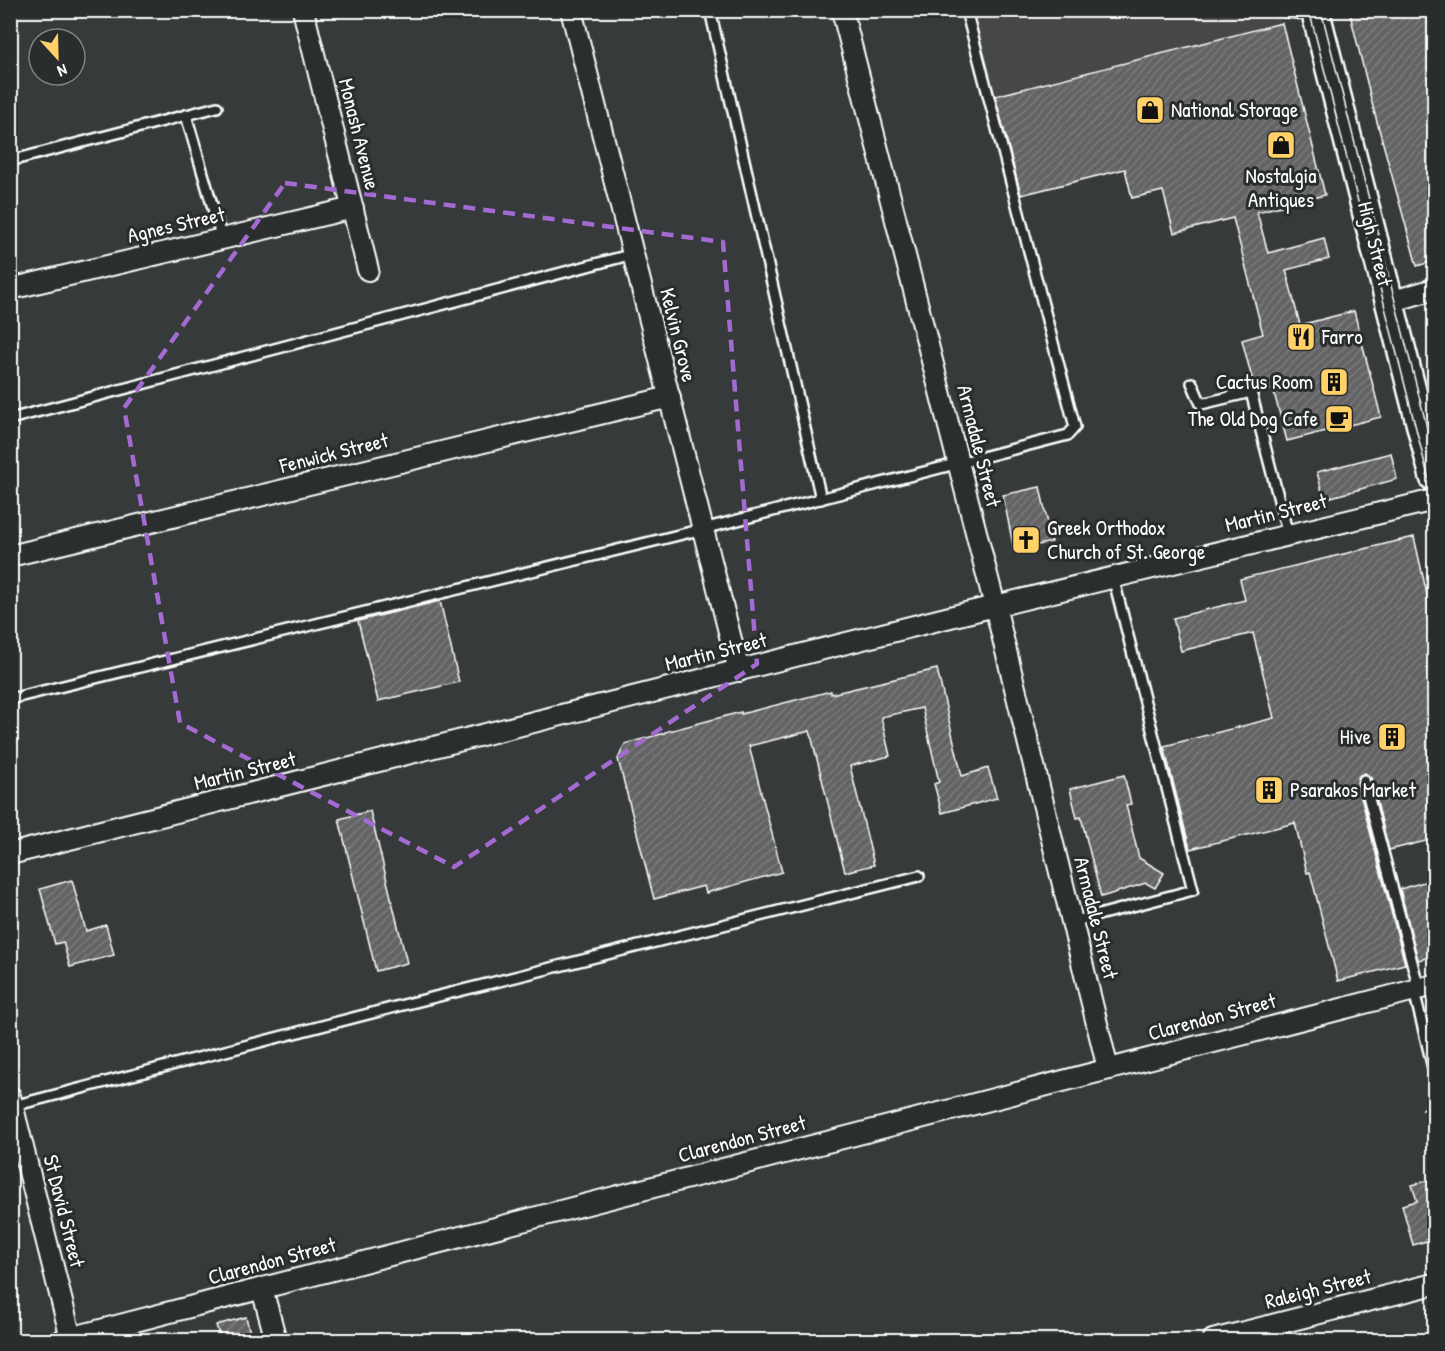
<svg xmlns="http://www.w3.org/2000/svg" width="1445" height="1351" font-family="'Patrick Hand',sans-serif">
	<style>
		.built { fill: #444748 }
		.building { fill: url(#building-hatch); stroke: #fff; stroke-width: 1.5 }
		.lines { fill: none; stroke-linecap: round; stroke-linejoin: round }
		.service-casing { stroke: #fff; stroke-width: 14 }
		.minor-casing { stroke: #fff; stroke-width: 24 }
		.secondary-casing { stroke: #fff; stroke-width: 32 }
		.path { stroke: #fff; stroke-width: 4; stroke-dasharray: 1.5 4.5; stroke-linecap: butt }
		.service { stroke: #2a2d2e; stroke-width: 9 }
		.minor { stroke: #2a2d2e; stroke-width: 20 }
		.secondary { stroke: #2a2d2e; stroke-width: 27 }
		.tram { stroke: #fff; stroke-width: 1.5 }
		.marked { fill: none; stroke: #a36bd2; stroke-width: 4.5; stroke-dasharray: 12 8; stroke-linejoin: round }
		.labels { text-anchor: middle; stroke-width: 6; stroke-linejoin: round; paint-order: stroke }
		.poi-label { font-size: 21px; fill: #fff; stroke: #2a2d2e; text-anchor: start }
		.street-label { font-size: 21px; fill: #fff; stroke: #2a2d2e }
	</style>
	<defs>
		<pattern id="building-hatch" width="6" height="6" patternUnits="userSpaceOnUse" patternTransform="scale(1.5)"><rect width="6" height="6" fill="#636465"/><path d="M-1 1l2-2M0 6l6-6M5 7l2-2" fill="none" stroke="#7a7b7c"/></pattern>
	</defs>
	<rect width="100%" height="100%" fill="#373a3b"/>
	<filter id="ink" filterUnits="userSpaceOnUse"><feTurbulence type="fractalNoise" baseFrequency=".0167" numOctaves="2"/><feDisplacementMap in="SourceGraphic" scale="12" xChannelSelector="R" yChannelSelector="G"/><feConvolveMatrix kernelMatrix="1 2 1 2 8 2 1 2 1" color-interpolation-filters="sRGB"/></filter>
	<g filter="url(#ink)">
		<path class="built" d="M1278 10 1281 23 994 96 968 11Z"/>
		<g class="building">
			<path d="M1349 10H1434V261L1417 266 1374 111Z"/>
			<path d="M1282 23 1325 195 1257 212 1268 253 1324 238 1329 259 1286 270 1300 325 1354 311 1381 417 1287 441 1273 389 1258 393 1256 388 1254 386 1242 340 1263 334 1233 218 1174 233 1163 191 1132 198 1125 169 1021 195 995 96Z"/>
			<path d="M1391 453 1397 479 1324 499 1317 472Z"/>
			<path d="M1040 487 1052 542 1014 550 1003 495Z"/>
			<path d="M1414 537 1434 625V839L1389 850 1371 778 1365 773 1359 776 1357 782 1405 964 1338 981 1310 872 1307 873 1295 823 1190 849 1164 746 1274 718 1253 633 1181 651 1173 618 1245 600 1240 579Z"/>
			<path d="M440 601 459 682 378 701 358 621Z"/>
			<path d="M937 669 962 776 988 768 997 798 942 813 934 784 939 782 922 708 881 717 890 756 850 766 874 865 845 872 810 731 749 746 782 872 706 893 704 886 654 899 618 759 625 744 665 733V732L741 712V714L831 691V694Z"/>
			<path d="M1124 775 1131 804 1126 805 1139 858 1164 873 1155 888 1146 883 1101 897 1081 817 1077 818 1070 789Z"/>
			<path d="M370 811 407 963 376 971 339 819Z"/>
			<path d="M1434 879V956L1418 960 1400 889Z"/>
			<path d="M72 880 86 931 106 925 114 955 70 967 63 942 55 944 40 889Z"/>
			<path d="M1434 1179V1239L1413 1245 1402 1205 1417 1201 1412 1185Z"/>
			<path d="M246 1317 252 1341H221L216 1325Z"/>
		</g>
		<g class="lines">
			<g class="service-casing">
				<g id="service">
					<path d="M710 10 821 499"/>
					<path d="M1272 10 1314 15"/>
					<path d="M186 115 222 239"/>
					<path d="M10 161 217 107"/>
					<path d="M1192 383 1201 404 1251 392 1288 535"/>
					<path d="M10 419 633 254"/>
					<path d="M10 699 703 529 1068 435 1075 427 966 10"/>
					<path d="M1364 780 1419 989"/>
					<path d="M1072 922 1193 890 1113 577"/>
					<path d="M1414 991 1434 1072"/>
					<path d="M13 1106 399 1006 919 876"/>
				</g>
			</g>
			<g class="minor-casing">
				<g id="minor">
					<path d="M303 10 368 270"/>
					<path d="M571 10 739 671"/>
					<path d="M842 10 995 606 1108 1069"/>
					<path d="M10 289 353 208"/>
					<path d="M1390 302 1434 289"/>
					<path d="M10 556 670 397"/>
					<path d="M10 854 958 615 1434 500"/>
					<path d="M10 1096 71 1338"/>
					<path d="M262 1289 276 1340"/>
					<path d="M62 1340 1434 985"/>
					<path d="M1213 1340 1434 1284"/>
				</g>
			</g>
			<g class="secondary-casing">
				<path id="secondary" d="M1315 10 1434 477"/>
			</g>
			<path class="path" d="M1423 1108 1432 1116 1434 1122"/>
			<use href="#service" class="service"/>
			<use href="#minor" class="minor"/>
			<use href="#secondary" class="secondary"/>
			<g class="tram">
				<path d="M1309 10 1434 499"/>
				<path d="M1321 10 1434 455"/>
			</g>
		</g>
	</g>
	<path class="marked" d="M285 183 723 242 757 664 454 867 180 723 124 408Z"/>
	<defs>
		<g id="shop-square" transform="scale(1.5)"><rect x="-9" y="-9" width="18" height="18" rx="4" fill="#ffd166" stroke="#2a2d2e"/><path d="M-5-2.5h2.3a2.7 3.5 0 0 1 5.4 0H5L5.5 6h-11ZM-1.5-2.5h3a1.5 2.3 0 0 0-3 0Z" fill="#111"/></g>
		<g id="restaurant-square" transform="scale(1.5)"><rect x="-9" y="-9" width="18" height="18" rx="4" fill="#ffd166" stroke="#2a2d2e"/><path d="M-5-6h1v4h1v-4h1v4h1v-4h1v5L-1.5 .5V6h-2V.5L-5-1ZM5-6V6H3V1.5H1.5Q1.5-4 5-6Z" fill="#111"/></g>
		<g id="building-square" transform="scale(1.5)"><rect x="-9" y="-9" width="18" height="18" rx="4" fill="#ffd166" stroke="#2a2d2e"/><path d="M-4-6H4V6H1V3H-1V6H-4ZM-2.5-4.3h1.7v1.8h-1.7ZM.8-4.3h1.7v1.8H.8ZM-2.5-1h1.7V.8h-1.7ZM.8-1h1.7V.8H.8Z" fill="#111"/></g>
		<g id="cafe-square" transform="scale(1.5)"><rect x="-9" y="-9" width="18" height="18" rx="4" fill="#ffd166" stroke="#2a2d2e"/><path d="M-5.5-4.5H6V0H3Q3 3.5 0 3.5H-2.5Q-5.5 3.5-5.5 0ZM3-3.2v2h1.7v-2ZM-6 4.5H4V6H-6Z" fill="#111"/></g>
		<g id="church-square" transform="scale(1.5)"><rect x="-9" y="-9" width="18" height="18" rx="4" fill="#ffd166" stroke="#2a2d2e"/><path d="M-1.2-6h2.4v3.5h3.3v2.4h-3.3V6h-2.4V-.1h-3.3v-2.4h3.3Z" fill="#111"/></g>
	</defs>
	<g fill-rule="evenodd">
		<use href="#shop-square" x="1150" y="110"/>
		<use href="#shop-square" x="1281" y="145"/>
		<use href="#restaurant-square" x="1301" y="337"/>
		<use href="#building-square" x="1334" y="382"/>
		<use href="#cafe-square" x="1339" y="419"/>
		<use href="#church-square" x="1026" y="540"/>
		<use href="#building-square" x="1392" y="737"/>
		<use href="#building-square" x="1269" y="790"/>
	</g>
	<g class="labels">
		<g class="poi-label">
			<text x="1171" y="117">National Storage</text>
			<text x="1281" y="183" text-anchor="middle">Nostalgia<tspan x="1281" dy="24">Antiques</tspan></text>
			<text x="1322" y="344">Farro</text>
			<text x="1313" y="389" text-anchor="end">Cactus Room</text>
			<text x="1318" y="426" text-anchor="end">The Old Dog Cafe</text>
			<text x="1047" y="535">Greek Orthodox<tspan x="1047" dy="24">Church of St. George</tspan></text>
			<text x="1371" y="744" text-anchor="end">Hive</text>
			<text x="1290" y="797">Psarakos Market</text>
		</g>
		<g class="street-label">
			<text transform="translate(359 134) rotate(76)" y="7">Monash Avenue</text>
			<text transform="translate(176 225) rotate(-13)" y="7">Agnes Street</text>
			<text transform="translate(1375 244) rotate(76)" y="7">High Street</text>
			<text transform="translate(678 335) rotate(76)" y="7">Kelvin Grove</text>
			<text transform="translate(979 446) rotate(76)" y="7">Armadale Street</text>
			<text transform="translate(334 453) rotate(-14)" y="7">Fenwick Street</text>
			<text transform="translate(1276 513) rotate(-14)" y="7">Martin Street</text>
			<text transform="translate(716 652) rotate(-14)" y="7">Martin Street</text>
			<text transform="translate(245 771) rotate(-14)" y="7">Martin Street</text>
			<text transform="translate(1096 918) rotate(76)" y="7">Armadale Street</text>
			<text transform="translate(1212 1017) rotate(-15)" y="7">Clarendon Street</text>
			<text transform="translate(742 1139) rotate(-15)" y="7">Clarendon Street</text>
			<text transform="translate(64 1211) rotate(76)" y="7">St David Street</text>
			<text transform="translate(272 1261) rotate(-15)" y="7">Clarendon Street</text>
			<text transform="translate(1318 1289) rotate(-14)" y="7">Raleigh Street</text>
		</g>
	</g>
	<rect width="1445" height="1351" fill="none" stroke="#2a2d2e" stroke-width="36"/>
	<rect x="18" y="18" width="1409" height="1315" fill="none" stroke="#fff" stroke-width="2" filter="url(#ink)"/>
	<g transform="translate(57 57) rotate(158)"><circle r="28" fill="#2a2d2e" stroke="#7f8182" stroke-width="1.5"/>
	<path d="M0-4.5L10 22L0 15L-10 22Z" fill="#ffd166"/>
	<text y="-9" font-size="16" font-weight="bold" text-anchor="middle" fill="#ffffff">N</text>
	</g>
</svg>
